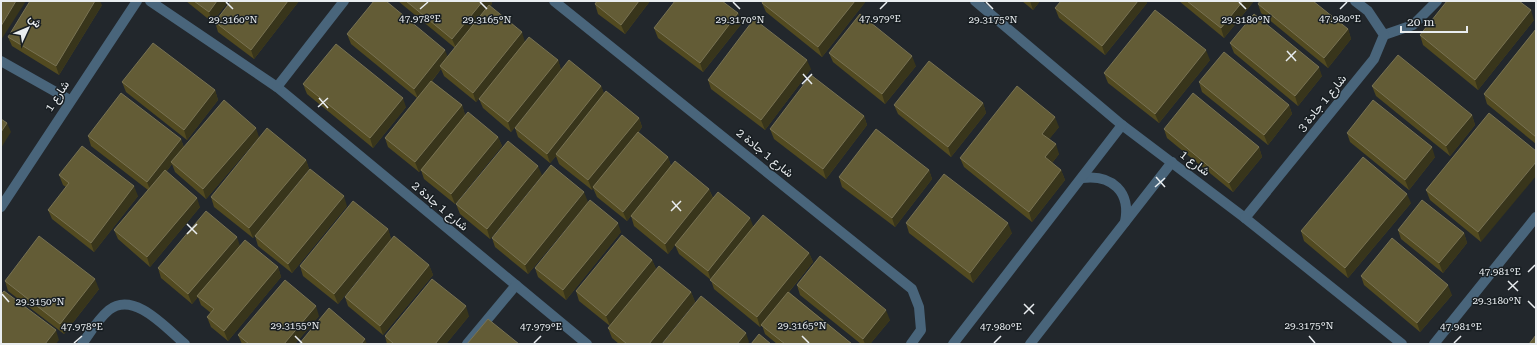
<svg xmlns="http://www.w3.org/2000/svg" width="1537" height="345" font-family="'Roboto Serif',Vazirmatn,serif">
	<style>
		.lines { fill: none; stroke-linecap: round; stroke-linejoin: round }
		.minor { stroke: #49657b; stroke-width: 10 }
		.wall { fill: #524a20 }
		.shaded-wall { fill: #38351b }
		.building { fill: #635c36; stroke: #787253 }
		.ticks { fill: none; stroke: #e9edf0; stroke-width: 1.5 }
		.labels { text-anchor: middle; stroke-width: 3; stroke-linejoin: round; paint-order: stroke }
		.street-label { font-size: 12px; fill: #e9edf0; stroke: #181e22 }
		.ticks-label { font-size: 10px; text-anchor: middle; fill: #e9edf0; stroke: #181e22; stroke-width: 3; stroke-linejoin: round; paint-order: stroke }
	</style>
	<rect width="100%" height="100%" fill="#22272c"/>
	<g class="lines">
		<g class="minor">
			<path d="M150 1 277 87 587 344"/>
			<path d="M554 1 912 289 919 307 921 330 911 344"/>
			<path d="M975 1 1122 125 1245 218 1402 344"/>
			<path d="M1384 35 1413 25 1437 1"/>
			<path d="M1 61 70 100"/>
			<path d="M277 87 344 1"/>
			<path d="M1082 178C1112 174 1131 192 1125 222"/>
			<path d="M1 207 137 1"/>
			<path d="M1245 218 1374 59 1384 35 1368 11 1355 1"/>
			<path d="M82 344C90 333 98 319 109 310 134 290 167 329 185 344"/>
			<path d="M467 344 516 285"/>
			<path d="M953 344 1122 125"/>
			<path d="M1030 344 1172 162"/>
			<path d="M1434 344 1536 217"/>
		</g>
	</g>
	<g class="wall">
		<path d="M186 1H229L212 22Z"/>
		<path d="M231 1H299L254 59 218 32 215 22Z"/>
		<path d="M398 1H491L492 4 490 6 525 42 558 60 561 70 511 132 483 108 479 99 516 53 476 102 444 76 441 69 432 81 462 105 465 115 498 137 502 146 455 204 424 179 421 170 419 172 388 147 385 138 417 98 351 44 347 34 448 56 455 48Z"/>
		<path d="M597 1H650L625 34 598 14 595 4Z"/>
		<path d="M763 1H866L822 57 766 12 762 3Z"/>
		<path d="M1022 1H1040L1033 10Z"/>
		<path d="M1179 1H1254L1224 38Z"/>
		<path d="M1147 3 1105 55 1059 18 1055 8Z"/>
		<path d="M1258 4 1348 29 1351 39 1328 68 1261 13Z"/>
		<path d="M102 5 59 75 12 46 8 37Z"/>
		<path d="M738 13 742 23 703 72 658 38 654 28Z"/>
		<path d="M1534 20 1478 90 1423 45 1420 35Z"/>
		<path d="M1536 29V144L1487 104 1484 94Z"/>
		<path d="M1230 43 1322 76 1298 106 1234 53Z"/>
		<path d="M829 53 916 66 885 104 833 62Z"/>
		<path d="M1210 60 1159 123 1108 83 1104 73Z"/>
		<path d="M811 69 765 130 711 89 708 80Z"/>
		<path d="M122 82 215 90 218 100 187 140 126 92Z"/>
		<path d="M1199 82 1289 105 1292 114 1268 145 1202 92Z"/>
		<path d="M303 84 406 107 373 148 307 94Z"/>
		<path d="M601 86 604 94 639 118 642 127 638 133 668 157 671 166 627 221 597 197 593 188 592 190 559 164 556 156 550 163 518 137 515 128Z"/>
		<path d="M1372 86 1472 115 1475 125 1450 156 1376 96Z"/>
		<path d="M983 103 986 113 951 157 898 114 894 105Z"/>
		<path d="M1489 113 1481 242 1430 200 1426 190Z"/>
		<path d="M864 116 867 125 826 179 774 139 770 129Z"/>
		<path d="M1059 127 1049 139 1059 154 1052 163 1061 170 1065 180 1032 222 964 167 960 158Z"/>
		<path d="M1164 129 1259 147 1262 157 1233 192 1167 138Z"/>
		<path d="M1347 133 1435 157 1409 190 1350 142Z"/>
		<path d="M88 136 181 139 184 148 259 137 206 199 175 172 172 164 166 172 200 207 150 267 118 239 114 230 148 190 91 146Z"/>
		<path d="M306 160 309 169 253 238 214 207 211 197Z"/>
		<path d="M929 170 932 179 895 227 842 187 839 177Z"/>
		<path d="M59 175 138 196 94 252 52 219 48 210 66 187 63 185Z"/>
		<path d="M542 175 490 239 460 214 456 204Z"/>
		<path d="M709 189 713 198 753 227 809 253 813 262 789 292 852 344H777L765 334 762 325 760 327 714 289 711 280 679 254 675 245 668 254 634 226 631 216Z"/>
		<path d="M588 202 528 274 495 247 492 238Z"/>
		<path d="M1411 203 1348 278 1304 241 1301 231Z"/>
		<path d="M347 206 292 273 258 246 255 236Z"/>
		<path d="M906 223 1012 233 973 283 909 233Z"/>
		<path d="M388 229 391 239 338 304 303 276 300 266Z"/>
		<path d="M1398 230 1464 233 1467 243 1443 273 1401 239Z"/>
		<path d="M621 232 566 300 538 277 535 268Z"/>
		<path d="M240 245 278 267 281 277 228 341 211 327 207 317 211 313 201 305 198 297 192 304 161 278 158 268Z"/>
		<path d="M652 260 656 269 610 326 579 301 576 291Z"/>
		<path d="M429 265 433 275 383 335 348 306 345 297Z"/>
		<path d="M1361 276 1452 295 1420 332 1364 285Z"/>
		<path d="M5 281 99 289 64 334 8 291Z"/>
		<path d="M797 285 890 320 870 344H861L800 295Z"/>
		<path d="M691 292 695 302 661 344H619L612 338 608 328Z"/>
		<path d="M319 316 295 344H242L238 335Z"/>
		<path d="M469 316 446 344H387L385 336Z"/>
	</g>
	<g class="shaded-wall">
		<path d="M16 1H26L1 40V26Z"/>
		<path d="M95 1H100L102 5 59 75 56 66Z"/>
		<path d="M217 1H229L212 22 209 12Z"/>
		<path d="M288 1H299L254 59 251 50Z"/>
		<path d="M483 1H491L492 4 456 48 452 39Z"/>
		<path d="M639 1H650L625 34 621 25Z"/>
		<path d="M855 1H866L822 57 818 47Z"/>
		<path d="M1030 1H1040L1033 10Z"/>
		<path d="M1138 1H1147V3L1105 55 1102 46Z"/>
		<path d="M1243 1H1254L1224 38 1221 28Z"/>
		<path d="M1531 10 1534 20 1478 90 1475 80Z"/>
		<path d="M738 13 742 23 703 72 700 63Z"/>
		<path d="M1348 29 1351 39 1328 68 1324 58Z"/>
		<path d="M522 32 525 42 476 102 473 93Z"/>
		<path d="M445 50 449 60 440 66 441 69 418 98 414 89Z"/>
		<path d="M1206 50 1210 60 1159 123 1155 114Z"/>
		<path d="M912 56 916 66 885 104 882 94Z"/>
		<path d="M558 60 561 70 511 132 508 122Z"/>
		<path d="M807 60 811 69 765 130 761 120Z"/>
		<path d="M1319 67 1322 76 1298 106 1295 96Z"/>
		<path d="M601 86 605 96 556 154V156L550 163 547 154Z"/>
		<path d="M215 90 218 100 187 140 184 130Z"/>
		<path d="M403 98 406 107 373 148 370 138Z"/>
		<path d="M983 103 986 113 951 157 948 147Z"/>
		<path d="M462 105 465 115 419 172 415 162Z"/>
		<path d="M1289 105 1292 114 1268 145 1264 135Z"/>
		<path d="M1472 115 1475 125 1450 156 1446 146Z"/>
		<path d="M864 116 867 125 826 179 823 169Z"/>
		<path d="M1055 117 1059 127 1046 143 1042 134Z"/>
		<path d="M639 118 642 127 592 190 588 180Z"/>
		<path d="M7 123 11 132 1 148V132Z"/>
		<path d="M256 128 259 137 206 199 203 189Z"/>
		<path d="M498 137 502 146 455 204 451 194Z"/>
		<path d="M181 139 184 148 171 162 172 164 151 192 147 182Z"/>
		<path d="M1056 144 1059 154 1049 167 1045 157Z"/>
		<path d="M1259 147 1262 157 1233 192 1229 183Z"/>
		<path d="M1432 147 1435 157 1409 190 1405 180Z"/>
		<path d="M668 157 671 166 627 221 623 212Z"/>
		<path d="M306 160 309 169 253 238 249 228Z"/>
		<path d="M1536 162V176L1481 242 1478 232Z"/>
		<path d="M538 166 542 175 490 239 487 229Z"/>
		<path d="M929 170 932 179 895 227 892 218Z"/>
		<path d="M1061 170 1065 180 1032 222 1029 212Z"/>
		<path d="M134 186 138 196 94 252 91 243Z"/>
		<path d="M709 189 713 199 668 254 665 244Z"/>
		<path d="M584 192 588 202 528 274 525 265Z"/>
		<path d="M1407 194 1411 203 1348 278 1345 268Z"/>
		<path d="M344 196 347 206 292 273 288 264Z"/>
		<path d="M197 198 200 207 150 267 147 257Z"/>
		<path d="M750 218 754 228 711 281 708 271Z"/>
		<path d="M618 223 621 232 566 300 563 290Z"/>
		<path d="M1008 223 1012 233 973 283 970 273Z"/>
		<path d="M388 229 391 239 338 304 334 294Z"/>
		<path d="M1464 233 1467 243 1443 273 1439 263Z"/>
		<path d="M237 237 240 246 197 296 198 297 192 304 188 294Z"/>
		<path d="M809 253 813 262 760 327 757 317Z"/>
		<path d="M652 260 656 269 610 326 606 316Z"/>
		<path d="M429 265 433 275 383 335 380 326Z"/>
		<path d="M278 267 281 277 228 341 224 331Z"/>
		<path d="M95 279 99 289 64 334 60 324Z"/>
		<path d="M1448 285 1452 295 1420 332 1417 323Z"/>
		<path d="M691 292 695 302 661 344H649Z"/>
		<path d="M316 306 319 316 295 344H284Z"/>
		<path d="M466 306 469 316 446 344H435Z"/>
		<path d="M886 310 890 320 870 344H865L863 339Z"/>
		<path d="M56 330 59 340 56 344H45Z"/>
		<path d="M746 333 749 342 748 344H737Z"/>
		<path d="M365 339 367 344H361Z"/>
	</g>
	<g class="building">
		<path d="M1 1H16L1 26Z"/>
		<path d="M30 1H95L56 66 8 37Z"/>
		<path d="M194 1H217L209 12Z"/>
		<path d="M231 1H288L251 50 215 22Z"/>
		<path d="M374 1H386L445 50 414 89 347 34Z"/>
		<path d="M406 1H483L452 39Z"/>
		<path d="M597 1H639L621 25 595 4Z"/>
		<path d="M675 1H722L738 13 700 63 654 28Z"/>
		<path d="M763 1H855L818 47 762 3Z"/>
		<path d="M1061 1H1138L1102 46 1055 8Z"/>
		<path d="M1187 1H1243L1221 28Z"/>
		<path d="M1260 1H1313L1348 29 1324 58 1258 4Z"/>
		<path d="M1447 1H1519L1531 10 1475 80 1420 35Z"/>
		<path d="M489 5 522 32 473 93 440 66Z"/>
		<path d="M1155 10 1206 50 1155 114 1104 73Z"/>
		<path d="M860 14 912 56 882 94 829 53Z"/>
		<path d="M1254 14 1319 67 1295 96 1230 43Z"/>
		<path d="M754 19 807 60 761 120 708 80Z"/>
		<path d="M1536 29V137L1484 94Z"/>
		<path d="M529 37 558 60 508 122 479 99Z"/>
		<path d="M153 43 215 90 184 130 122 82Z"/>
		<path d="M336 44 403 98 370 138 303 84Z"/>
		<path d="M1224 52 1289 105 1264 135 1199 82Z"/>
		<path d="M1398 55 1472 115 1446 146 1372 86Z"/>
		<path d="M569 60 601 86 547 154 515 128Z"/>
		<path d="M929 61 983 103 948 147 894 105Z"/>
		<path d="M811 75 864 116 823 169 770 129Z"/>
		<path d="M431 81 462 105 415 162 385 138Z"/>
		<path d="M1017 86 1055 117 1042 134 1056 144 1045 157 1061 170 1029 212 960 158Z"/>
		<path d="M606 91 639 118 588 180 556 154Z"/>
		<path d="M121 93 181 139 147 182 88 136Z"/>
		<path d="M1193 93 1259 147 1229 183 1164 129Z"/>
		<path d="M224 100 256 128 203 189 171 162Z"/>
		<path d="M1373 100 1432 147 1405 180 1347 133Z"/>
		<path d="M468 112 498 137 451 194 421 170Z"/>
		<path d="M1489 113 1536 151V162L1478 232 1426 190Z"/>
		<path d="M1 119 7 123 1 132Z"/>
		<path d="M267 128 306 160 249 228 211 197Z"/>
		<path d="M876 129 929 170 892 218 839 177Z"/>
		<path d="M638 132 668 157 623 212 593 187Z"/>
		<path d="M508 141 538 166 487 229 456 204Z"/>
		<path d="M82 146 134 186 91 243 48 210 69 183 59 175Z"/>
		<path d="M1363 157 1407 194 1345 268 1301 231Z"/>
		<path d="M675 161 709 189 665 244 631 216Z"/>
		<path d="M551 165 584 192 525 265 492 238Z"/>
		<path d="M310 169 344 196 288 264 255 236Z"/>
		<path d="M165 170 197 198 147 257 114 230Z"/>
		<path d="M944 174 1008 223 970 273 906 223Z"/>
		<path d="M718 192 750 218 708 271 675 245Z"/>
		<path d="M590 200 618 223 563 290 535 268Z"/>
		<path d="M1422 200 1464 233 1439 263 1398 230Z"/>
		<path d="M353 201 388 229 334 294 300 266Z"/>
		<path d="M206 211 237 237 188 294 158 268Z"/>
		<path d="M763 215 809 253 757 317 710 280Z"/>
		<path d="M622 235 652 260 606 316 576 291Z"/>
		<path d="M39 236 95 279 60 324 5 281Z"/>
		<path d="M394 236 429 265 380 326 345 297Z"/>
		<path d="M1392 238 1448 285 1417 323 1361 276Z"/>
		<path d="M245 240 278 267 224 331 207 317 214 309 197 296Z"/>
		<path d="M820 256 886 310 863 339 797 285Z"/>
		<path d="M659 266 691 292 649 344H627L608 328Z"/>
		<path d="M432 279 466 306 435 344H394L385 336Z"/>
		<path d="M285 280 316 306 284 344H249L238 335Z"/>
		<path d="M4 291 56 330 45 344H1V294Z"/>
		<path d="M788 292 852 344H785L761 325Z"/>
		<path d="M701 296 746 333 737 344H662Z"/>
		<path d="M329 308 365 339 361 344H299Z"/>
		<path d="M488 319 519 344H467Z"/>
		<path d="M759 334 771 344H751Z"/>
		<path d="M1536 335V344H1529Z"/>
	</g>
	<path class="ticks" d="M226 2 233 9M480 2 487 9M733 2 740 9M986 2 993 9M1239 2 1246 9M420 9 428 2M880 9 887 2M1340 9 1347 2M1287 51 1296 61M1286 61 1296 51M803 74 812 84M802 84 812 74M319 98 328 108M318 107 328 98M1156 177 1165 187M1155 187 1165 178M672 201 681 211M671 211 681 201M187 224 197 234M187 234 197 224M1528 272 1535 265M1508 281 1518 291M1508 290 1518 281M2 294 9 302M1528 301 1535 308M1024 304 1034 314M1024 314 1034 304M295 336 302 343M802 336 809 343M1309 336 1315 343M74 343 82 336M534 343 541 336M994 343 1001 336M1454 343 1461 336"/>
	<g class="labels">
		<g class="street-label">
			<text transform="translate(57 96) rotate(-57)" y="4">شارع 1</text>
			<text transform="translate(1322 103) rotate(-51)" y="4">شارع 1 جادة 3</text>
			<text transform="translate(765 153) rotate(39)" y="4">شارع 1 جادة 2</text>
			<text transform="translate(1195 163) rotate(37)" y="4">شارع 1</text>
			<text transform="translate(440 206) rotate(40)" y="4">شارع 1 جادة 2</text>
		</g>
	</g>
	<g class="ticks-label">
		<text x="420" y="22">47.978°E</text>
		<text x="880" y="22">47.979°E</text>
		<text x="1340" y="22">47.980°E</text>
		<text x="993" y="23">29.3175°N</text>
		<text x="1246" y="23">29.3180°N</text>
		<text x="233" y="23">29.3160°N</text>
		<text x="487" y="23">29.3165°N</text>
		<text x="740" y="23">29.3170°N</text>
		<text x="1500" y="275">47.981°E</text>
		<text x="1497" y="304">29.3180°N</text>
		<text x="40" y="305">29.3150°N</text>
		<text x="295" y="329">29.3155°N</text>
		<text x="802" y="329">29.3165°N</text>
		<text x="1309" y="329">29.3175°N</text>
		<text x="82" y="330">47.978°E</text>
		<text x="541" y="330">47.979°E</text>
		<text x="1001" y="330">47.980°E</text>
		<text x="1461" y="330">47.981°E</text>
	</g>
	<rect width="1537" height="345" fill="none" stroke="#e9edf0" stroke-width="4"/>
	<g transform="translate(28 28) rotate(46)" stroke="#181e22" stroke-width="3" paint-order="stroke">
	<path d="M0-3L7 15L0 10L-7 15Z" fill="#e9edf0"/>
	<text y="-6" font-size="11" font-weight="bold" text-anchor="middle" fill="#e9edf0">ش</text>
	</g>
	<path d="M1401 26v6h66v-6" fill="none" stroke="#e9edf0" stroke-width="2"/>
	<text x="1407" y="26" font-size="12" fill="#e9edf0" stroke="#181e22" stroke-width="3" paint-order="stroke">20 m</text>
</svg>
